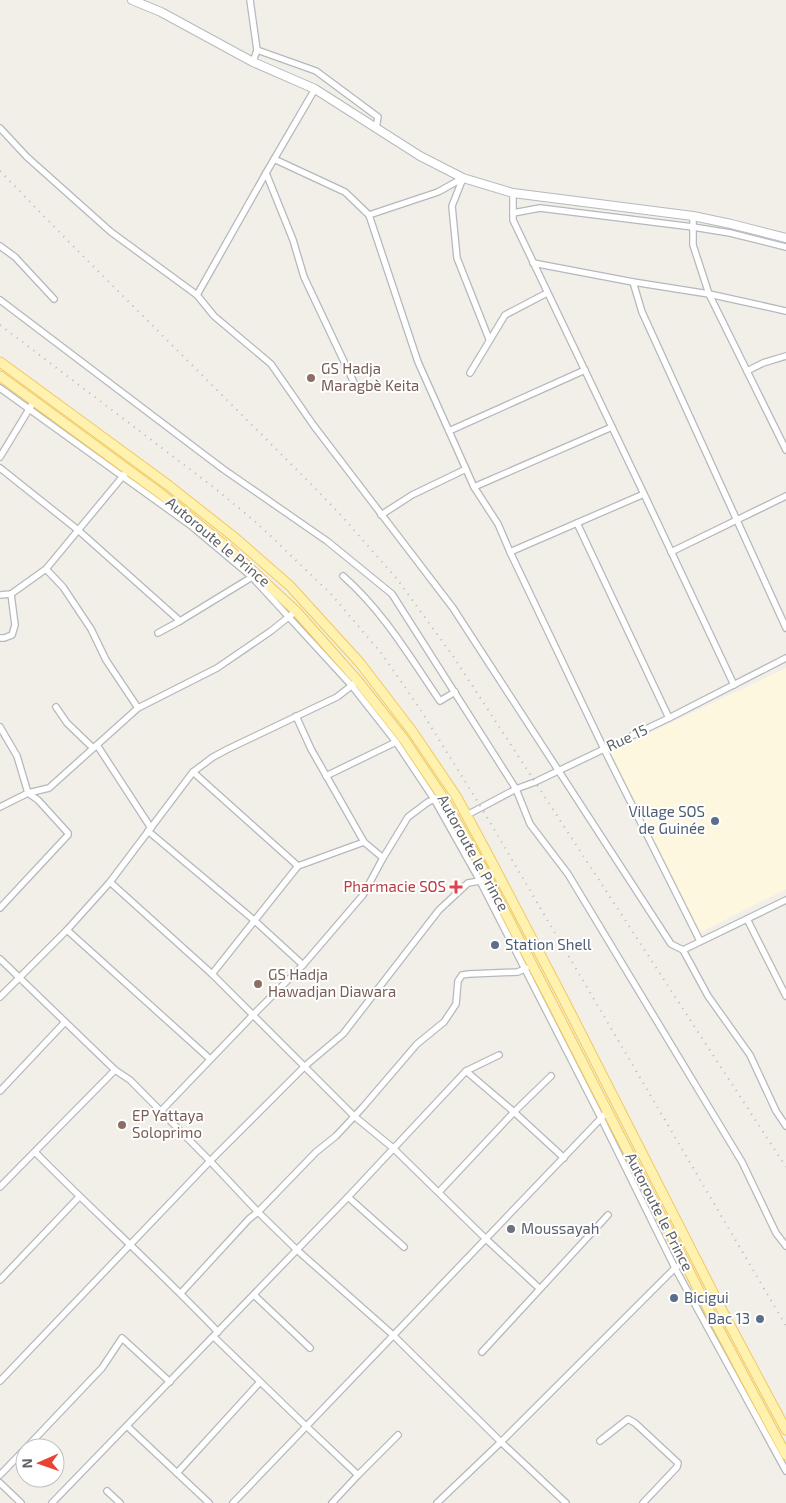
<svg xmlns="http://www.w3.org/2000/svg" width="786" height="1503" font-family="'Exo 2',sans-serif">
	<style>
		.commercial { fill: #fef7e0 }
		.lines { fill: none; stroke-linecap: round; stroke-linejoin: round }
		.street-casing { stroke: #b5b8bc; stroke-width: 8 }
		.secondary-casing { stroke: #b6babf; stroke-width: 10 }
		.primary-casing { stroke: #f2c960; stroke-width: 11 }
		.street { stroke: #fff; stroke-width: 5.5 }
		.secondary { stroke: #fff; stroke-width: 8 }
		.primary { stroke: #fff2af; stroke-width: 9 }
		.rail { stroke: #b6b7b8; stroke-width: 2; stroke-dasharray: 1 6; stroke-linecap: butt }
		.education-dot { fill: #8d6e63; stroke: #fff; stroke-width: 2 }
		.service-dot { fill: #5c6f8a; stroke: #fff; stroke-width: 2 }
		.health-dot { fill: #e0444e; stroke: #fff; stroke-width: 2 }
		.worship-dot { fill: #6b7280; stroke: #fff; stroke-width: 2 }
		.labels { text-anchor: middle; stroke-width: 4; stroke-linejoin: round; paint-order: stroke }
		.education-label { font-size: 15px; fill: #785e54; stroke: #fff; text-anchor: start }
		.street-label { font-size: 15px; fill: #5f6368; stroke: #fff }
		.service-label { font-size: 15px; fill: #4e5e75; stroke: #fff; text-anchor: end }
		.health-label { font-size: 15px; fill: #be3a42; stroke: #fff; text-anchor: end }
		.worship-label { font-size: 15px; fill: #5b616d; stroke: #fff; text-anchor: start }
	</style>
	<rect width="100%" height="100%" fill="#f1efe8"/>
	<path class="commercial" d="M786 668V889L699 933 610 752Z"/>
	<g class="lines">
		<g class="street-casing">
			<g id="street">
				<path d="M250 0 257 50 253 62"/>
				<path d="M257 50 316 71 378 117 376 128"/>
				<path d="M0 128 27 157 111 232 197 295 214 316 271 364 314 426 453 608 671 944 683 950 708 996 750 1055 776 1111 786 1126"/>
				<path d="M274 159 345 192 369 215 438 192 463 178"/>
				<path d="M266 173 293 240 304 277 356 387"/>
				<path d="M463 178 452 206 457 258 489 339"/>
				<path d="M513 193V220L644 494 734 685"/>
				<path d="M513 213 540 208 693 227 730 233 786 247"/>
				<path d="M369 215 418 362 474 487 498 524 510 552 604 749 700 941"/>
				<path d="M693 216V245L709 294 786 450"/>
				<path d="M0 246 15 257 54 299"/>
				<path d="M533 263 633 282 709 294 786 311"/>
				<path d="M633 282 642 312 786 628"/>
				<path d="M197 295 266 173 315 89"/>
				<path d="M0 300 223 469 327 541 392 594 516 789 530 824 568 874 742 1162 776 1233 786 1246"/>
				<path d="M747 371 763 363 786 356"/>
				<path d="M470 373 505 315 547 293"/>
				<path d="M0 388 190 525 252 577 352 686 396 742 434 799 480 881 601 1118 675 1268 786 1471"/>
				<path d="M449 431 585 370"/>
				<path d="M0 457 34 401"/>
				<path d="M0 468 78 530 180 621"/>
				<path d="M474 487 612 427"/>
				<path d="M381 515 412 495 466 469"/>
				<path d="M577 523 669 718"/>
				<path d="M510 552 644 494"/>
				<path d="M671 552 786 496"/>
				<path d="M46 569 63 587 91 629 106 660 138 708"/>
				<path d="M343 576C383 611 410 657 440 701L455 692"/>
				<path d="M0 595 11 594 46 569 128 470"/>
				<path d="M158 633 180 621 252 577"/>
				<path d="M0 638H4L12 635 15 625 11 594"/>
				<path d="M56 707 67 723 93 748"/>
				<path d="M296 716 311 749 364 842 383 858"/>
				<path d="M0 727 17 756 28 793 38 800 68 833V835L0 908"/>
				<path d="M97 745 151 828"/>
				<path d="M193 772 298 866"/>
				<path d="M326 776 396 742"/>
				<path d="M0 807 28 793 49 788 138 708 217 668 271 631 296 611"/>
				<path d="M467 815 516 789 535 782 669 718 786 658"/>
				<path d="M148 831 255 921 303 965"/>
				<path d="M110 882 212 974 354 1116 393 1148 486 1239 539 1288"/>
				<path d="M747 919 786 996"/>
				<path d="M67 930 210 1059"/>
				<path d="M683 950 786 900"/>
				<path d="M0 959 115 1070 130 1080 210 1161 258 1212 297 1250 393 1335 501 1442 566 1503"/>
				<path d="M212 974 298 866 364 842"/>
				<path d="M0 997 67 930 110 882 193 772 213 757 228 749 337 697 355 683"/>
				<path d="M466 1071 514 1112 564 1158"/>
				<path d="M0 1091 65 1022"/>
				<path d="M161 1111 253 1015 303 965 363 895 383 858 408 817 428 802 437 798"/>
				<path d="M35 1152C95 1213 159 1270 218 1332"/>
				<path d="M0 1187 115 1070"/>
				<path d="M439 1192 514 1112 551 1076"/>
				<path d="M348 1197 404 1247"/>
				<path d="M0 1280 79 1197"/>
				<path d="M181 1293 249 1219 258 1212 316 1152 336 1136 363 1107 417 1044 444 1022 456 1004 458 981 462 975 469 974 518 972 526 968"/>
				<path d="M254 1295 310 1348"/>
				<path d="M214 1337 306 1426 358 1475"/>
				<path d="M482 1352 608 1215"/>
				<path d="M0 1381 210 1161 305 1066 343 1034 439 910 468 883 480 881 483 879"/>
				<path d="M127 1426 209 1503"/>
				<path d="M600 1441 628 1419 635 1423 678 1463 677 1467 643 1503"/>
				<path d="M26 1448 102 1368 122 1338 170 1382"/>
				<path d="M177 1473 260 1382"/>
				<path d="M0 1475 25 1449"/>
				<path d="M0 1483 21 1503"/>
				<path d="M107 1491 120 1503"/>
				<path d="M52 1503 348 1197 466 1071 499 1055"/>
				<path d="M233 1503 608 1111"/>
				<path d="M332 1503 358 1475 398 1435"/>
				<path d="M437 1503 501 1442 675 1268 684 1262"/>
			</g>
		</g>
		<g class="secondary-casing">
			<path id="secondary" d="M132 0 161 12 253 62 315 89 420 156 463 178 513 193 693 216 731 224 786 238"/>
		</g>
		<g class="primary-casing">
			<g id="primary">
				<path d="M0 362 168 485 234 537 290 586 360 663 412 731 456 796 487 853 563 998 724 1314 786 1430"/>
				<path d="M0 376 161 494 227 547 296 611 358 681 403 738 442 796 477 858 552 1003 714 1320 786 1455"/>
			</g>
		</g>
		<use href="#street" class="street"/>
		<use href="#secondary" class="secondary"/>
		<use href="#primary" class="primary"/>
		<g class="rail">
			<path d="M0 171 72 245 304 477 339 513 397 579 453 656 786 1167"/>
			<path d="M0 325 212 486 257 523 331 594 382 654 420 709 481 807 786 1326"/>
		</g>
	</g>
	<g class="education-dot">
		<circle cx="311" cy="378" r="5"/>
		<circle cx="258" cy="984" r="5"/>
		<circle cx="122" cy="1125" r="5"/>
	</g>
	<g class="service-dot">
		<circle cx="715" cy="821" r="5"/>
		<circle cx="495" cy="945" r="5"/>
		<circle cx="674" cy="1298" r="5"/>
		<circle cx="760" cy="1319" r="5"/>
	</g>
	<path class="health-dot" d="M453.5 879.5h5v5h5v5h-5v5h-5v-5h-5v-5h5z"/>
	<circle class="worship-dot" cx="511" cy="1229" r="5"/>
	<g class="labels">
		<g class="education-label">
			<text x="321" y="374">GS Hadja<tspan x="321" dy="17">Maragbè Keita</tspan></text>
			<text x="268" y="980">GS Hadja<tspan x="268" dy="17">Hawadjan Diawara</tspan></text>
			<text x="132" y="1121">EP Yattaya<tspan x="132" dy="17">Soloprimo</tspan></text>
		</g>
		<g class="street-label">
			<text transform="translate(218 542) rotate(40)" y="5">Autoroute le Prince</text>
			<text transform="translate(627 738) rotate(-25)" y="5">Rue 15</text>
			<text transform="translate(473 853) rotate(61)" y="5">Autoroute le Prince</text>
			<text transform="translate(659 1212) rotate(63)" y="5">Autoroute le Prince</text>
		</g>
		<g class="service-label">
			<text x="705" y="817">Village SOS<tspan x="705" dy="17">de Guinée</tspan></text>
			<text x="505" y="950" text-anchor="start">Station Shell</text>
			<text x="684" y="1303" text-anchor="start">Bicigui</text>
			<text x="750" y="1324">Bac 13</text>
		</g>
		<g class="health-label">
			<text x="446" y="892">Pharmacie SOS</text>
		</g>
		<g class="worship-label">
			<text x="521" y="1234">Moussayah</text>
		</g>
	</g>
	<g transform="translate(40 1463) rotate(268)"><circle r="24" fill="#ffffff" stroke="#bfc1c3"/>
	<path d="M0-4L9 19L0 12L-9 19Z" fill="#ea4335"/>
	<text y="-8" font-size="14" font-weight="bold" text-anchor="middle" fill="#5f6368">N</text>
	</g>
</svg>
